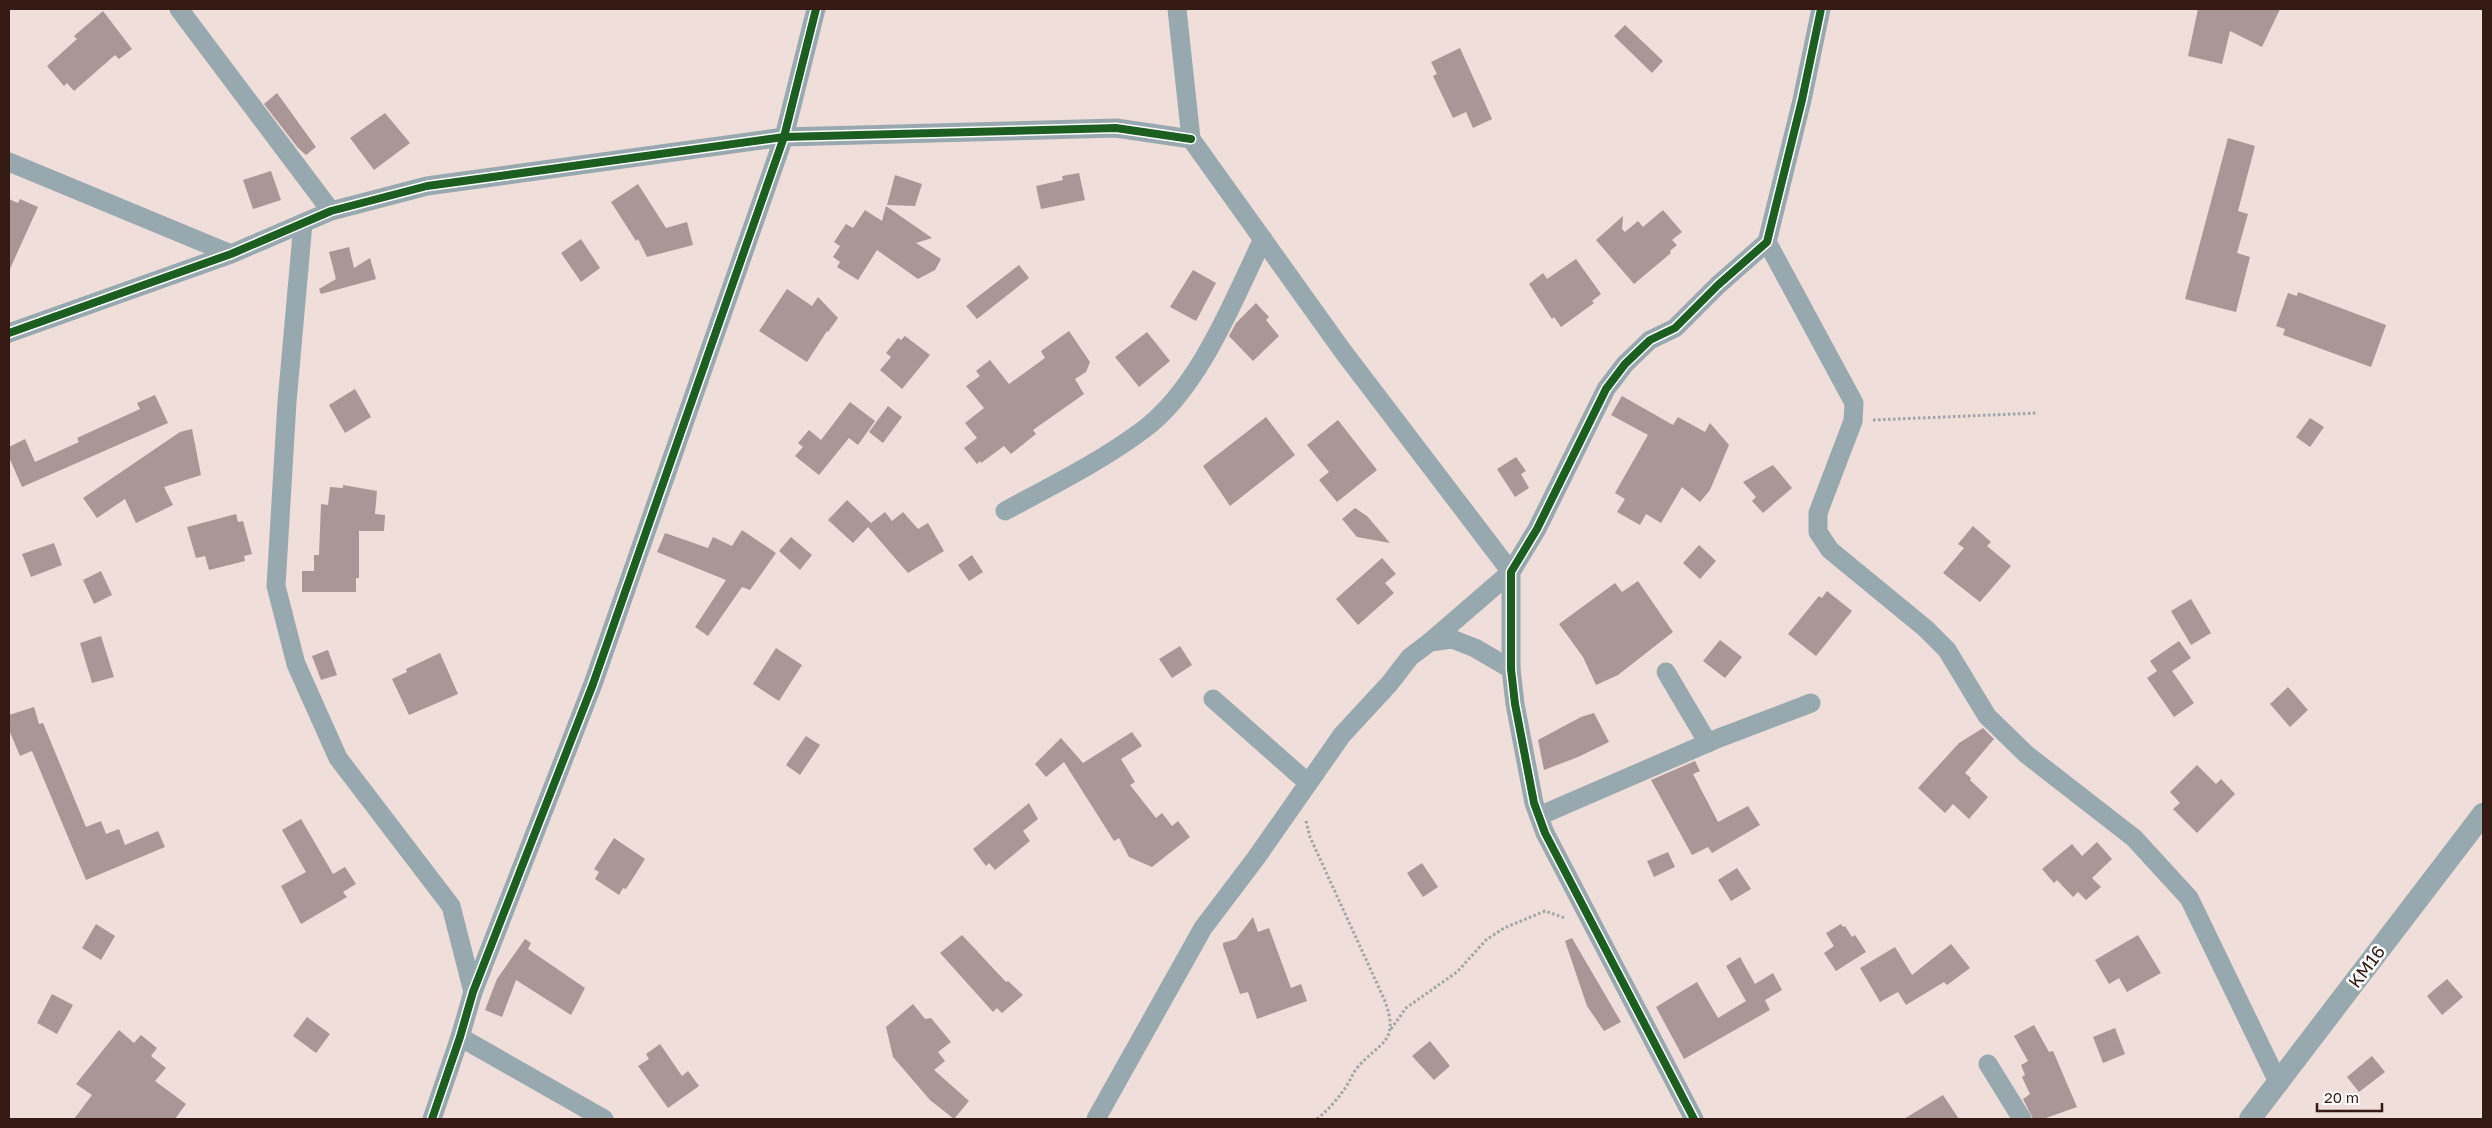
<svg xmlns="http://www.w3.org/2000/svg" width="2492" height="1128" font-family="'Golos Text',sans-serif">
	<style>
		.building { fill: #aa9696 }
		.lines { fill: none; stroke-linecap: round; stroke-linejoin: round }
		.path { stroke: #9ea5a7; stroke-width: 3; stroke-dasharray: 2.5 2.5; stroke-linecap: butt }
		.minor { stroke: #97a9ae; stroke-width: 19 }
		.tertiary { stroke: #97a9ae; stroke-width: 22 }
		.cycleway-casing { stroke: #fff; stroke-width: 11 }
		.cycleway { stroke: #1b5e20; stroke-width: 8 }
		.labels { text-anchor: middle; stroke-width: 5; stroke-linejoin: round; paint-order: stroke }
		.street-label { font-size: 18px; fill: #341a13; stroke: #fff }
	</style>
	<rect width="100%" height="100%" fill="#efdeda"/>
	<g class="building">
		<path d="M2198 9H2280L2262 47 2230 31 2222 64 2188 56Z"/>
		<path d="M103 11 132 49 119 59 115 55 74 91 67 83 64 86 47 66 77 39 74 36Z"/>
		<path d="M1625 25 1663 61 1652 73 1614 36Z"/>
		<path d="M1460 48 1492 119 1473 128 1466 112 1453 118 1433 76 1437 74 1431 62Z"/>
		<path d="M277 93 316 147 306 155 298 148 264 104Z"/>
		<path d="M385 113 410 143 374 170 350 138Z"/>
		<path d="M2228 138 2255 146 2238 211 2248 214 2237 253 2250 257 2236 312 2185 299Z"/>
		<path d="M271 171 281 200 253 209 243 180Z"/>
		<path d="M1079 173 1085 200 1041 209 1036 186 1063 180 1062 176Z"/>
		<path d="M895 175 922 184 915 206 887 205Z"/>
		<path d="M638 184 666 228 687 222 693 245 647 257 638 239 636 241 611 202Z"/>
		<path d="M9 199 18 203 20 199 38 207 9 271Z"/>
		<path d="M886 206 932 238 916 243 941 259 935 270 918 279 877 250 858 280 837 267 840 262 833 257 840 246 834 242 846 224 853 228 865 210 882 221Z"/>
		<path d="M1663 210 1682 232 1672 240 1677 245 1670 251 1671 253 1634 284 1596 240 1623 216 1622 229 1625 232 1638 221 1643 227Z"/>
		<path d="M581 239 600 268 581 282 561 253Z"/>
		<path d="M349 247 354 268 370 258 376 279 321 294 319 289 336 279 329 252Z"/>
		<path d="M1576 259 1601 294 1592 301 1594 303 1561 327 1554 317 1552 319 1529 284 1543 273 1547 279Z"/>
		<path d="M1019 265 1029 278 977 319 966 306Z"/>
		<path d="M1193 270 1216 283 1196 321 1170 307Z"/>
		<path d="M787 289 812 306 818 297 838 318 828 332 827 331 807 362 759 331Z"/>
		<path d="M2298 292 2386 325 2371 367 2283 335 2285 329 2276 326 2288 293 2297 296Z"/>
		<path d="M1256 303 1269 317 1266 320 1279 336 1253 361 1229 336 1236 323Z"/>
		<path d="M1069 331 1090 362 1086 372 1075 379 1084 394 1033 430 1036 434 1011 454 1004 446 981 463 980 461 977 464 964 448 977 438 965 423 984 408 966 386 980 376 976 371 990 360 1009 384 1045 358 1041 351Z"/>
		<path d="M1147 332 1170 361 1139 387 1115 357Z"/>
		<path d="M905 336 930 355 902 389 880 370 891 357 886 353 898 338 901 340Z"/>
		<path d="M355 389 371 417 345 433 329 405Z"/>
		<path d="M155 395 168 423 22 487 9 457V447L25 439 35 462 79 442 77 438 140 409 137 403Z"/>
		<path d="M1622 396 1673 425 1678 417 1705 432 1710 423 1729 445 1710 490 1700 502 1682 487 1661 523 1646 514 1640 525 1617 512 1625 499 1615 493 1648 435 1611 415Z"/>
		<path d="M850 402 875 421 858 445 849 438 819 475 795 456 803 447 798 443 809 430 821 440Z"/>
		<path d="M888 406 902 417 883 443 869 432Z"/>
		<path d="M1266 417 1295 455 1230 506 1203 466Z"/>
		<path d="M2310 418 2324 427 2310 447 2296 437Z"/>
		<path d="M1338 420 1377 470 1337 502 1319 480 1329 472 1307 445Z"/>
		<path d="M192 429 201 475 164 487 173 505 136 523 125 499 97 518 83 498 180 432Z"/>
		<path d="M1516 457 1526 471 1521 474 1529 488 1515 497 1497 469Z"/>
		<path d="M1773 465 1792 488 1763 513 1752 501 1756 497 1743 482Z"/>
		<path d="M343 485 377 491 375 514 385 515 384 531H359V578H356V592H302V571H314V555H319L321 504 328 505 330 487 343 488Z"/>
		<path d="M847 500 871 523 885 512 892 521 903 512 918 529 928 523 944 551 908 573 868 527 853 543 828 520Z"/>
		<path d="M1355 508 1367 516 1390 543 1357 537 1342 519Z"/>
		<path d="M236 514 238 522 243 521 252 554 244 556 245 561 209 570 205 556 196 558 187 527Z"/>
		<path d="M1973 526 1991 542 1987 546 2011 566 1980 602 1943 573 1964 548 1958 544Z"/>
		<path d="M742 530 776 553 750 590 742 587 708 636 695 627 726 580 657 552 665 533 708 548 713 537 732 546Z"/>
		<path d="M791 537 812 555 800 570 779 551Z"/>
		<path d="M54 543 62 565 31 577 22 554Z"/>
		<path d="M1699 545 1716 561 1700 579 1683 563Z"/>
		<path d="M972 555 983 572 969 581 958 565Z"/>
		<path d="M1382 558 1396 574 1385 583 1394 593 1358 625 1336 599Z"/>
		<path d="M101 571 112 595 94 604 83 580Z"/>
		<path d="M1638 581 1673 632 1618 675 1596 685 1583 657 1559 624 1615 583 1622 592Z"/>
		<path d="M1827 591 1852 611 1816 656 1788 634 1819 596 1822 598Z"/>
		<path d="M2191 599 2211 633 2191 645 2171 611Z"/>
		<path d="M101 636 114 677 92 683 80 643Z"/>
		<path d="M1720 640 1742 657 1725 678 1703 661Z"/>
		<path d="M2179 641 2191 658 2172 671 2194 703 2174 717 2147 678 2157 671 2150 661Z"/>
		<path d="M1180 646 1192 665 1172 678 1159 659Z"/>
		<path d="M776 648 802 665 779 701 753 684Z"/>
		<path d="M328 650 337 675 321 680 312 656Z"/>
		<path d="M440 653 458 694 409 715 392 679 407 672 406 669Z"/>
		<path d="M2288 687 2308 710 2290 727 2270 704Z"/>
		<path d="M34 707 39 724 43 723 86 827 101 821 106 834 119 829 125 845 158 831 165 847 86 880 32 751 20 756 9 730V715Z"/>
		<path d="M1594 713 1609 742 1578 757 1544 770 1538 740 1581 717Z"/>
		<path d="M1983 728 1994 739 1965 773 1971 778 1970 780 1988 797 1969 819 1953 804 1945 813 1918 788 1959 743Z"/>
		<path d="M1132 732 1142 746 1121 759 1135 782 1130 785 1156 818 1162 813 1172 826 1178 821 1190 837 1152 867 1129 857 1119 838 1114 841 1064 762 1046 777 1035 764 1061 738 1083 763Z"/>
		<path d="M806 736 820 745 800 775 786 765Z"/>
		<path d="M1695 761 1700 771 1693 774 1718 822 1748 806 1760 825 1712 853 1708 847 1692 855 1651 780Z"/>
		<path d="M2197 765 2216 784 2221 779 2235 794 2197 833 2173 809 2180 803 2170 792Z"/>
		<path d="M1029 803 1038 819 1023 831 1030 841 995 870 989 863 986 866 973 849Z"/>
		<path d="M301 819 333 874 345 867 356 884 343 892 347 897 301 924 281 886 306 872 282 830Z"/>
		<path d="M614 838 645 859 626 889 623 888 619 895 595 879 599 872 594 869Z"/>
		<path d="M2097 842 2112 859 2092 878 2101 887 2086 900 2078 892 2073 897 2057 880 2054 883 2042 869 2072 844 2082 856Z"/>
		<path d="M1668 852 1675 867 1654 877 1647 861Z"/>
		<path d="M1422 863 1438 887 1423 897 1407 873Z"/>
		<path d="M1737 868 1751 889 1731 901 1718 880Z"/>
		<path d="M1253 917 1258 932 1269 928 1291 988 1301 984 1307 1001 1257 1019 1248 992 1240 994 1223 946V943L1236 939Z"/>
		<path d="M96 924 115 936 101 960 82 948Z"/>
		<path d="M1841 924 1843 927 1845 926 1852 937 1855 935 1866 952 1836 971 1824 953 1834 946 1826 933Z"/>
		<path d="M962 935 1006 982 1008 981 1023 995 1002 1013 997 1008 993 1012 940 953Z"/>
		<path d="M2138 935 2161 973 2127 992 2119 978 2109 984 2095 960Z"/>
		<path d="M1572 938 1621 1022 1604 1031 1587 1006 1565 941Z"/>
		<path d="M525 939 531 943 528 949 585 988 571 1015 516 980 502 1017 485 1010 497 979Z"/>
		<path d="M1951 944 1970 968 1947 985 1944 982 1906 1005 1898 992 1880 1002 1860 968 1895 947 1912 975Z"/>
		<path d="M1740 957 1755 984 1773 973 1782 990 1765 1000 1770 1010 1684 1059 1656 1007 1697 982 1718 1018 1746 1001 1726 966Z"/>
		<path d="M2447 979 2463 997 2442 1015 2427 996Z"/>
		<path d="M52 994 73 1005 57 1034 37 1023Z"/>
		<path d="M913 1004 925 1019 931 1018 951 1042 938 1052 945 1061 934 1070 969 1101 954 1119 930 1100 893 1057 886 1027Z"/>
		<path d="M307 1017 330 1034 316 1053 293 1036Z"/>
		<path d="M2034 1025 2049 1052 2053 1051 2077 1107 2043 1119H2033L2023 1099 2030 1094 2022 1077 2025 1075 2021 1065 2028 1061 2014 1036Z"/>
		<path d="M2115 1028 2125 1054 2103 1063 2093 1037Z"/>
		<path d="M119 1030 134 1043 141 1035 157 1048 151 1056 166 1068 155 1081 186 1104 175 1119H74L92 1095 76 1084Z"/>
		<path d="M1430 1041 1450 1066 1434 1080 1412 1056Z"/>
		<path d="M660 1044 682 1076 688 1071 699 1086 668 1108 638 1066 649 1059 646 1054Z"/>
		<path d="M2372 1056 2385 1072 2359 1092 2347 1077Z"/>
		<path d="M1943 1095 1959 1119H1904Z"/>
	</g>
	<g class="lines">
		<g class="path">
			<path d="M1873 420 2038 413"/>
			<path d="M1306 821 1310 837 1385 1001C1400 1043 1380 1041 1357 1068 1352 1074 1349 1084 1343 1091 1336 1101 1327 1111 1317 1119"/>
			<path d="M1391 1029 1406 1008 1457 972 1486 940 1504 928 1545 911 1565 918"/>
		</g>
		<g class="minor">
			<path d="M179 9 331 211"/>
			<path d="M1177 9 1191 139 1342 350 1511 572 1430 642"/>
			<path d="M9 162 231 254"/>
			<path d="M303 223 287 402 276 586 296 664 338 758 451 906 473 992"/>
			<path d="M1767 242 1854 403 1853 421 1818 513V532L1830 550 1925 628 1947 650 1987 716 2026 754 2134 838 2189 898 2279 1084"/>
			<path d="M9 333 231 254 331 211 427 186 784 137 1116 128 1191 139"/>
			<path d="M1005 511C1051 486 1100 462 1143 430 1199 389 1233 301 1263 239"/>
			<path d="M1666 672 1708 743"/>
			<path d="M1213 699 1308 783"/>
			<path d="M1539 816 1719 738 1811 703"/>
			<path d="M460 1037 604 1119"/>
			<path d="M1988 1064 2022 1119"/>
			<path d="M432 1119 460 1037 473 992 593 684 784 137 816 9"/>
			<path d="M1096 1119 1203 928 1256 858 1342 735 1390 683 1410 657 1430 642 1452 639 1475 648 1511 669"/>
			<path d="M1694 1119 1545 833 1534 803 1515 704 1511 669V572L1537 529 1606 389 1625 364 1650 340 1675 328 1718 285 1767 242 1802 100 1821 9"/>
		</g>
		<path class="tertiary" d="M2250 1119 2483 814"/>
		<g class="cycleway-casing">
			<g id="cycleway">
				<path d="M9 333 231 254 331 211 427 186 784 137 1116 128 1191 139"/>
				<path d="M432 1119 460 1037 473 992 593 684 784 137 816 9"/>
				<path d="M1694 1119 1545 833 1534 803 1515 704 1511 669V572L1537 529 1606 389 1625 364 1650 340 1675 328 1718 285 1767 242 1802 100 1821 9"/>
			</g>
		</g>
		<use href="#cycleway" class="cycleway"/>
	</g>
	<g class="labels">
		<g class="street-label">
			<text transform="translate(2367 967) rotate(-53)" y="6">KM16</text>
		</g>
	</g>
	<rect width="2492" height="1128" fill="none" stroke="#341a13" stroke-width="20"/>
	<path d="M2317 1103v8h65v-8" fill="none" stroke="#341a13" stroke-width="2.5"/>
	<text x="2324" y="1103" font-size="15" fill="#341a13" stroke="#ffffff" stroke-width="4" paint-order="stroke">20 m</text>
</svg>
